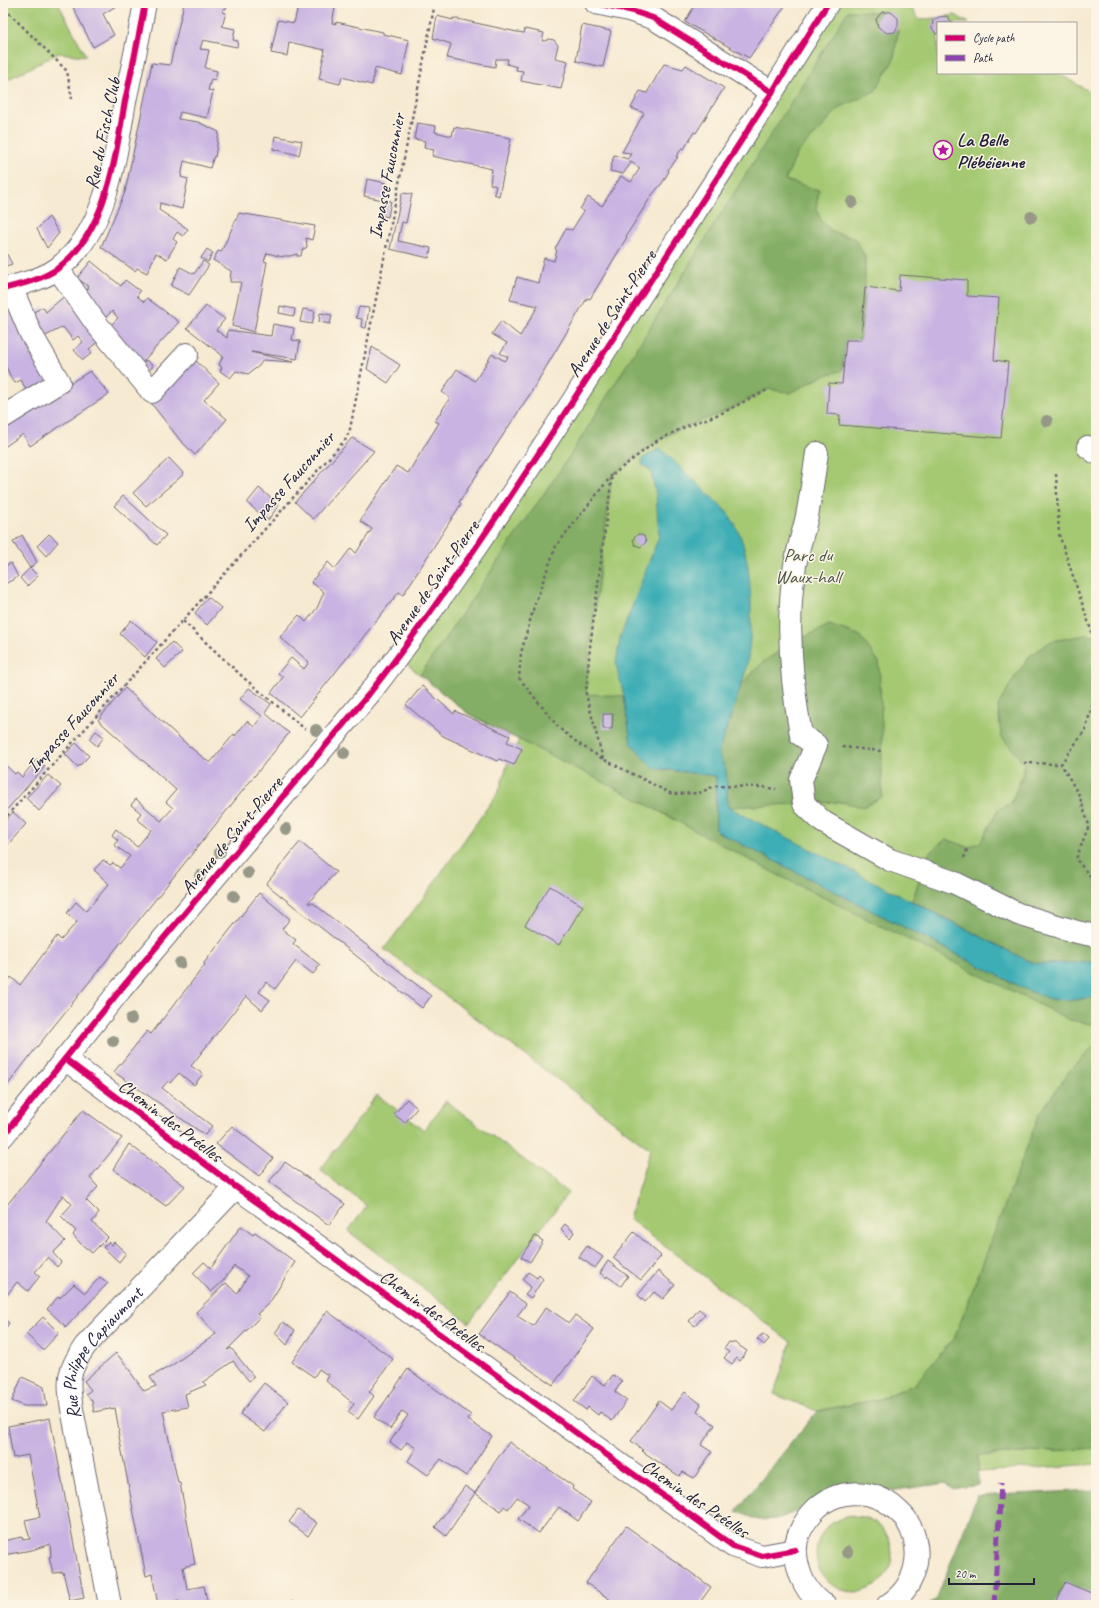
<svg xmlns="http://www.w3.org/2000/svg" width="1099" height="1608" font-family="Caveat,sans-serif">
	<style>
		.green { fill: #a5c973; stroke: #647657 }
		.forest { fill: #84ad65; stroke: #536850 }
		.water { fill: #3daeb5; stroke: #306878 }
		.building { fill: #c8b3e2 }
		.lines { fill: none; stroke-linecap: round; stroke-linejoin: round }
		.minor-casing { stroke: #6d6870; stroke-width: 24 }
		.path { stroke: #6d6870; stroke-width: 2.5; stroke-dasharray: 3 3; stroke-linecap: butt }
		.minor { stroke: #fff; stroke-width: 22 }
		.quiet { stroke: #8e44ad; stroke-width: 5; stroke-dasharray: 10 5; stroke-linecap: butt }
		.cycleway-casing { stroke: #fcf5e5; stroke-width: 8 }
		.cycleway { stroke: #d6006c; stroke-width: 6 }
		.tree { fill: #979888 }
		.labels { text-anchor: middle; stroke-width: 3; stroke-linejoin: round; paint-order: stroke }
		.street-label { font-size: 19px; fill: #22223b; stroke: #fcf5e5 }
		.poi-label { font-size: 19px; font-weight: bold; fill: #22223b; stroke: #fcf5e5; text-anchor: start }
		.park-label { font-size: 19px; fill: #49544c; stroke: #fcf5e5 }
	</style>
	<rect width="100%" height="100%" fill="#fcf5e5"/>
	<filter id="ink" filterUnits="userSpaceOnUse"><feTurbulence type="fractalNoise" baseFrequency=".025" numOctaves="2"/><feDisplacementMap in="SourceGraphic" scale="8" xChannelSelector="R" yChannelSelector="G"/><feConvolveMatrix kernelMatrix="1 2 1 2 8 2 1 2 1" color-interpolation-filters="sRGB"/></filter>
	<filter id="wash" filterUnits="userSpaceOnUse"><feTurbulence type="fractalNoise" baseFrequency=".012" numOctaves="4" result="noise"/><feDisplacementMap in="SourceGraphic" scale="16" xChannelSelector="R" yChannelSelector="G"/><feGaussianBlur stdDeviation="0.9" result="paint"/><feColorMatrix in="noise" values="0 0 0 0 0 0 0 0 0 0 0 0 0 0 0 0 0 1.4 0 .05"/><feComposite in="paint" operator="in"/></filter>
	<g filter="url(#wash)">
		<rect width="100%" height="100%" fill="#f7ead2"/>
		<g class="green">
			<path d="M3 3H58L86 56 59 53 3 82Z"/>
			<path d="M827 3H907L920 20 955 15 969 23H938V73H1057L1096 95V1370L954 1339 932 1363 916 1384 880 1399 817 1411 774 1394 791 1342 629 1219 650 1149 384 949 427 893 499 791 508 762 519 740 470 715 398 657Z"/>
			<path d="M377 1095 424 1130 446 1101 568 1193 469 1323 348 1231 367 1206 320 1170Z"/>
			<path d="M1096 1448V1464L978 1472 977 1456Z"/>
			<circle cx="854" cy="1554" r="38"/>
		</g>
		<g class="forest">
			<path d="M848 11 884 12 898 32 894 59 875 91 839 108 819 131 798 152 785 180 819 190 816 208 822 222 833 232 854 238 865 256V288L860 341 846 340 843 370 823 376 790 393 769 389 722 413 687 426 658 440 612 475 590 647 586 694 624 696 631 743 653 768 716 776V831L1025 989 1050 999 1071 1000 1096 997V1025L1070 1020 772 872 627 794 470 715 420 675 569 457Z"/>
			<path d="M829 625 859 635 879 662 882 727V797L864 807 841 802 728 807 726 771 718 753 741 685 763 662 790 644Z"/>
			<path d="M1096 634V962L1041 964 1030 962 912 901 929 853 946 839 968 847 981 842 998 810 1011 803 1022 776 1024 763 1001 736 998 706 1014 678 1030 656 1051 641 1086 635 1093 636Z"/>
			<path d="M1096 1044V1448L978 1456V1485L952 1489 946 1483 867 1494 795 1512 777 1519 758 1520 736 1511 817 1411 880 1399 915 1384 932 1363 954 1339 1039 1115 1070 1070Z"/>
			<path d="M1096 1490V1595L1057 1605H926L936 1600 977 1496Z"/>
		</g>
		<path class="water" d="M660 448 726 511C735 523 742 537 745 552 753 584 753 641 745 673 737 700 727 726 718 753L726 771 728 807 1030 962 1041 964 1096 962V997L1071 1000 1050 999 1025 989 716 831V776L653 768 631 743 624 696 616 664 620 638 659 536 656 494 651 473 648 468 642 465V459Z"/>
		<g id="blocks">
			<g class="building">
				<path d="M81 3H121L103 14 114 35 93 47 73 7Z"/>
				<path d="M184 3H227L226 9 224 8 223 12 226 13 223 23 221 26 235 29 233 40 238 41 237 47 203 40 200 49 209 50 205 68 217 71 215 80 211 79 208 90 213 91 207 118 180 112 178 119 198 122 219 132 215 157 214 156 210 168 184 161 181 177 188 179 182 209 160 203 159 210 188 229 183 236 177 232 173 239 177 242 167 259 156 253 147 273 137 268 135 271 101 247 125 192 152 63 170 65Z"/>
				<path d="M299 3H336L332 23 336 24V22L368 29 383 32V34L409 40 402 75 375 68 372 85 342 77 340 84 319 79 325 50 289 42 287 56 271 53 278 20 294 23Z"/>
				<path d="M696 3H787L749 58 685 22Z"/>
				<path d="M882 12H891L898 18V25L895 32 887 33 878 27 876 19Z"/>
				<path d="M437 16 453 20V18L517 32 524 33 525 29 544 33 542 41H545L549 39 554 40 558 45 555 58 568 61 561 89 521 81 523 71 516 70 517 67 507 64 508 59H496L495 67 447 58 451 44 433 38Z"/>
				<path d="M947 16 952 23H938V34H936L932 28 933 20 939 17Z"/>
				<path d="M582 25 611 31 603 67 576 61Z"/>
				<path d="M664 64 683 69 686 65 724 88 696 133 694 132 684 149 682 148 676 157H678L668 170 669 171 663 182 652 195 626 236 627 237 590 299 587 298 530 394 459 502 461 504 403 595 399 592 300 717 271 693 283 677 278 673 291 658 304 669 309 662 280 637 299 615 306 622 317 608 324 592 311 582 328 562 335 569 351 548 356 553 372 529 360 521 396 466 408 473 439 423 435 421 450 398 442 392 457 369 475 381 492 354 505 361 508 357 500 353 507 343 492 334 501 321 520 336 538 306 510 300 517 277 538 283 544 258 554 261 557 250 555 249 566 229 572 230 584 211 580 209 588 197 602 206 621 176 631 182 640 168 628 160 631 163 623 174 610 171 614 155 628 159 631 153 622 152 644 113 631 108 640 91 647 93Z"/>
				<path d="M417 123 436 126 435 132 452 136 454 127 511 138 499 196 494 194 496 186 490 184 492 169 432 156 434 150 424 148 425 141 414 139Z"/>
				<path d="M275 136 302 141 299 155 273 149Z"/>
				<path d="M367 179 387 183 383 200 364 196Z"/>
				<path d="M402 193 412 194 406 223 402 222 398 241 431 248 429 258 390 249Z"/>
				<path d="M383 200 391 201 388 217 380 215Z"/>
				<path d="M239 213 315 226 312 240 306 238 307 247 302 250 301 256H297V254L290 256H283V257L267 253 264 261 267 262 254 332 232 326 241 282H230L231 271 213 260 218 251 221 252Z"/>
				<path d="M49 217 59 233 47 248 37 229Z"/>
				<path d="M3 247 12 264 3 267Z"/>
				<path d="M207 249 213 253 208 262 201 258Z"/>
				<path d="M91 261 121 286 125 280 140 291 137 296 144 302 147 298 179 322 136 369 105 331 118 318 112 311 101 322 83 297 89 287 77 278Z"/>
				<path d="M203 261 209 265 189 295 171 286 180 267 194 274Z"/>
				<path d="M900 275 967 280V296L999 298 994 360 1008 362 1001 438 839 425 840 415 827 414 829 383 842 384 846 340H861L865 287 899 291Z"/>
				<path d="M67 294 101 339 89 349 92 353 83 360 74 350 83 342 78 336 73 340 63 327 38 340 28 315 43 307 46 312Z"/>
				<path d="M12 306 48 383 29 395 21 380 15 383 11 378 5 364 3 365V309Z"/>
				<path d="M206 306 225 319 216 330 227 338 228 330 271 336 273 324 294 328 292 340 300 341 297 359 251 352 293 362 263 360 259 366 248 374 236 371 230 378 220 371 222 367 219 365 223 356 187 328Z"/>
				<path d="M280 306 295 309 294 316 279 313Z"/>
				<path d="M359 307 369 308 366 328 361 327 362 319 356 318Z"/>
				<path d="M303 309 315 311 312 324 300 322Z"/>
				<path d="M320 313 332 315 330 324 319 322Z"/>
				<path d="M372 347 400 365 388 383 367 369Z"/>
				<path d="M193 358 219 383 204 400 227 419 195 455 180 440 151 403Z"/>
				<path d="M146 360 153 366 148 372 141 366Z"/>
				<path d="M90 371 109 394 30 446 23 434 3 448V424Z"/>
				<path d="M352 438 374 451 313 519 295 502Z"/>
				<path d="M169 458 184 474 146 506 133 493Z"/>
				<path d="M259 488 279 505 268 520 247 503Z"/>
				<path d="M123 496 166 535 157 545 114 506Z"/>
				<path d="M49 534 58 542 46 556 37 546Z"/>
				<path d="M638 534 644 536 646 542 641 547 635 545 633 539Z"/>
				<path d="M22 535 37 562 30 568 13 542Z"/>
				<path d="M11 563 18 577 3 585V567Z"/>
				<path d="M30 568 38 576 27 586 20 578Z"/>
				<path d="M208 597 221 608 207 625 195 613Z"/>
				<path d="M131 620 157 642 145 657 120 634Z"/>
				<path d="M172 642 182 652 165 668 156 659Z"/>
				<path d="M422 686 454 714 455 711 510 736 507 742 522 749 514 765 499 759 497 761 443 736 406 705Z"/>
				<path d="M125 688 190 747 210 763 234 734 235 736 247 721 254 727 262 716 240 699 249 688 271 704 265 713 289 733 33 1052 3 1091V1002L7 997 3 993 7 989 4 987 11 977 20 985 57 936 61 940 77 922 67 913 76 902 86 911 109 884 94 870 103 860 110 865 113 863 120 868 130 856 114 845 118 840 112 835 116 829 137 847 151 830 137 819 141 813 131 805 136 799 161 821 173 808 166 802 176 790 98 720Z"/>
				<path d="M603 714H613L612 729H603Z"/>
				<path d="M96 731 104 737 97 746 89 739Z"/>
				<path d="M76 743 89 756 78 767 65 754Z"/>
				<path d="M37 759 45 766 4 813 3 787 5 785 3 783V763L15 774 17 772 22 777Z"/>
				<path d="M48 775 61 786 39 811 26 798Z"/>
				<path d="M13 812 26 824 3 850V824Z"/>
				<path d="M300 842 336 872 308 903H313L431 996 422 1008 266 884Z"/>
				<path d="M550 886 583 906 559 945 525 925Z"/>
				<path d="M259 893 290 919 282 929 296 940 293 944 320 965 313 974 296 961 275 989 266 982 259 992 270 1000 262 1010 246 996 191 1066 203 1074 194 1085 179 1073 170 1083 168 1081 162 1088 212 1126 205 1135 114 1072 147 1031 151 1034 205 965 204 963Z"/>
				<path d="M407 1099 417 1108 405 1123 394 1114Z"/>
				<path d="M83 1110 122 1138 90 1178 98 1187 86 1200 99 1213 92 1222 108 1237 92 1253 80 1243 73 1235 76 1231 61 1216 72 1204 63 1195 46 1221 65 1241 53 1253 61 1262 57 1267 48 1257 35 1272 40 1276 28 1291 17 1282 3 1300V1210Z"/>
				<path d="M232 1126 273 1158 259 1176 216 1144Z"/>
				<path d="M129 1144 185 1186 166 1206 113 1169Z"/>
				<path d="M285 1162 345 1204 329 1225 269 1182Z"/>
				<path d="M565 1224 574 1232 570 1238 561 1229Z"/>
				<path d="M241 1226 253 1235 255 1232 295 1262 270 1302 257 1314 260 1317 227 1350 231 1348 254 1377 249 1381 233 1361 203 1382 206 1385 185 1394 188 1407 163 1411 178 1483H180L195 1564 183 1567 187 1589 204 1586 208 1605H180L179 1601 158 1605 152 1574 146 1576 118 1431 119 1430 115 1408 94 1412 92 1401 86 1394 91 1390 84 1381 116 1353 132 1372 131 1373 144 1391 156 1386 150 1377 171 1366 216 1334 196 1312 226 1283 237 1294 248 1276 234 1266 223 1281 211 1292 193 1273 204 1262 211 1268Z"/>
				<path d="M634 1232 661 1256 641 1280 613 1258Z"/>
				<path d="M535 1236 543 1241 530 1262 521 1257Z"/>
				<path d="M109 1242 112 1245 114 1242 126 1253 119 1262 103 1247Z"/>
				<path d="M587 1246 603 1257 595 1268 579 1257Z"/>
				<path d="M608 1261 628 1276 621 1286 607 1276 606 1278 600 1273Z"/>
				<path d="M658 1271 675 1285 663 1299 654 1292 645 1302 638 1295Z"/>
				<path d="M528 1272 537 1278 539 1275 543 1279 531 1298 525 1294 531 1287 523 1280Z"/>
				<path d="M100 1277 108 1283 66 1327 47 1309 59 1296 60 1298 74 1284 85 1293Z"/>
				<path d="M510 1292 526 1304 517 1316 533 1326 546 1307 569 1323 575 1315 594 1329 553 1385 479 1334Z"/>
				<path d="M699 1309 705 1314 695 1326 689 1321Z"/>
				<path d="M327 1311 393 1359 369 1392 374 1396 358 1419 348 1412 354 1404 326 1381 329 1376 319 1369 314 1377 292 1362Z"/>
				<path d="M43 1317 59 1333 43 1350 26 1334Z"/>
				<path d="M3 1319 9 1323 3 1333Z"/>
				<path d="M283 1322 295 1330 287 1345 275 1333Z"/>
				<path d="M763 1334 769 1339 764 1345 757 1339Z"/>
				<path d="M729 1342 735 1343 747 1351 740 1361 737 1358 732 1364 724 1358 729 1352 724 1349Z"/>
				<path d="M408 1369 471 1415 468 1420 492 1436 466 1476 441 1459 428 1475 408 1461 416 1448 407 1442 401 1450 390 1442 408 1415 402 1411 390 1429 374 1417Z"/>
				<path d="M613 1375 622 1381 615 1392 627 1400 612 1421 600 1412 598 1415 588 1407 586 1410 574 1401 592 1376 605 1385Z"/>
				<path d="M22 1377 44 1387 47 1406H24L12 1401Z"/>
				<path d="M264 1383 288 1402 265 1432 240 1414Z"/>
				<path d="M685 1392 701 1404 697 1411 715 1425 701 1445 712 1452 694 1478 683 1472 679 1476 642 1451 643 1450 631 1441 659 1401 671 1410Z"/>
				<path d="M50 1418 84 1598 70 1601 63 1572 53 1573 49 1557H51L50 1544 32 1550 3 1555V1541L22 1537 23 1540 30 1539 25 1520 40 1517 28 1455 13 1458 8 1426Z"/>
				<path d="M509 1442 573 1486 572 1489 591 1502 578 1521 559 1507 539 1533 518 1519 529 1505 517 1497 508 1509 504 1506 501 1511 475 1493 490 1469Z"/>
				<path d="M465 1486 475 1493 446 1536 435 1527Z"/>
				<path d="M298 1510 317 1523 308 1536 289 1522Z"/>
				<path d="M626 1526 711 1587 698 1605H618L586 1583Z"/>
				<path d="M1065 1582 1096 1595V1605H1055Z"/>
				<path d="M292 1600 299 1605H288Z"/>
				<path d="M272 1602 273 1605H262Z"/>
			</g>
		</g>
	</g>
	<g filter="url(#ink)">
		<use href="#blocks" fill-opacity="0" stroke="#6d6870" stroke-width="1"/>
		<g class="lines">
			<g class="minor-casing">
				<g id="minor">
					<path d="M596 3 629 10 653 18 772 92"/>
					<path d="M58 269 95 322 152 392 187 354"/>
					<path d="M3 289C21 284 41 280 57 269 107 232 115 158 125 101 132 69 139 36 145 3"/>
					<path d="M3 417 59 382 31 334 11 287"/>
					<path d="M1088 447 1096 453"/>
					<path d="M817 453C814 474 811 495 807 516 803 535 796 553 794 572 786 627 791 681 801 735L816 745 801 780 804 804 823 822 890 860 953 882 1018 914 1077 932 1096 936"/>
					<path d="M65 1059 236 1187 733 1546 762 1556 795 1550"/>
					<path d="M3 1136 121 989 369 694C461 576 542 449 623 323 692 216 762 111 828 3"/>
					<path id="s1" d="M110 1605 72 1409C67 1379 68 1371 85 1346L236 1187"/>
					<path d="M825 1605C807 1596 798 1574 796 1555 794 1539 803 1523 813 1512 836 1487 873 1488 897 1510 900 1513 905 1517 907 1521 925 1551 917 1586 888 1605"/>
				</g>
			</g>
			<g class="path">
				<path d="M3 3 7 11 67 71 72 99"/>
				<path d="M1056 474 1059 534 1093 636 1096 685"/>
				<path d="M612 475 556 546 535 603 521 653 519 678 559 728 579 744 603 759 672 794 699 793 715 786 762 787 776 789"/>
				<path d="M183 621 245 679 305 729"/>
				<path d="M1096 693 1085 730 1061 764 1079 795 1089 825 1076 859 1096 883"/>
				<path d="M842 747 881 751"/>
				<path d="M603 759 586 694 590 647 612 475 658 440 687 426 722 413 769 389"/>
				<path d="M1024 763 1061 764"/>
				<path d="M3 820 346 439 350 429 435 3"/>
				<path d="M964 858 968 847"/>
			</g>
			<use href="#minor" class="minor"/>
			<path class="quiet" d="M994 1605 1001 1483"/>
			<g class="cycleway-casing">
				<g id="cycleway">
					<path d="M596 3 629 10 653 18 772 92"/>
					<path d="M3 289C21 284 41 280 57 269 107 232 115 158 125 101 132 69 139 36 145 3"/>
					<path d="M65 1059 236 1187 733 1546 762 1556 795 1550"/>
					<path d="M3 1136 121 989 369 694C461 576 542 449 623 323 692 216 762 111 828 3"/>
				</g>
			</g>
			<use href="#cycleway" class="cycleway"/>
		</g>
		<g class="tree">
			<circle cx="852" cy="202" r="6"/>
			<circle cx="1031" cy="217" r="6"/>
			<circle cx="1047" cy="421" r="6"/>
			<circle cx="316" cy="730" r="6"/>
			<circle cx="344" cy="753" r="6"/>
			<circle cx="286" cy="829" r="6"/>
			<circle cx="220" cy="852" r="6"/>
			<circle cx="248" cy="873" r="6"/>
			<circle cx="200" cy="876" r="6"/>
			<circle cx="234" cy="896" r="6"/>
			<circle cx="180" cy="963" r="6"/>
			<circle cx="131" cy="1019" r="6"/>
			<circle cx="113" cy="1041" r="6"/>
			<circle cx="847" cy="1552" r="6"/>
		</g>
	</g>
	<defs>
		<g id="sight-ring" transform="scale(1)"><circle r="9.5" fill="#fcf5e5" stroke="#b5179e" stroke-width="1.5"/><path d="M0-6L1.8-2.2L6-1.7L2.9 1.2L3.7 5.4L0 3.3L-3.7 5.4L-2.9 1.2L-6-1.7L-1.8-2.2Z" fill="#b5179e"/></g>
	</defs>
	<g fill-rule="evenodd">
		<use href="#sight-ring" x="943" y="150"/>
	</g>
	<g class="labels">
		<g class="street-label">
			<text transform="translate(102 133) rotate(-78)" y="7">Rue du Fisch Club</text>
			<text transform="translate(386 176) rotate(-79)" y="7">Impasse Fauconnier</text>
			<text transform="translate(611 313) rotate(-57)" y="7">Avenue de Saint-Pierre</text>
			<text transform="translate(288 481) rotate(-48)" y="7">Impasse Fauconnier</text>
			<text transform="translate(432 582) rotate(-55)" y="7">Avenue de Saint-Pierre</text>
			<text transform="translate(72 722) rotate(-48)" y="7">Impasse Fauconnier</text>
			<text transform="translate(231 835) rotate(-50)" y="7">Avenue de Saint-Pierre</text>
			<text transform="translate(171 1120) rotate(37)" y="7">Chemin des Préelles</text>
			<text transform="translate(433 1310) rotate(36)" y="7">Chemin des Préelles</text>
			<text dy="7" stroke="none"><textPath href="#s1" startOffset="267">Rue Philippe Capiaumont</textPath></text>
			<text transform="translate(696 1498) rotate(34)" y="7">Chemin des Préelles</text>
		</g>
		<g class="poi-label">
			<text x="957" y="146">La Belle<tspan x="957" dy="22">Plébéienne</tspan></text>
		</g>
		<g class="park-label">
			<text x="808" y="561">Parc du<tspan x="808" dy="22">Waux-hall</tspan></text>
		</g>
	</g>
	<rect width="1099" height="1608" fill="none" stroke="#fcf5e5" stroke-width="16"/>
	<rect x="937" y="22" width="140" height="52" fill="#fcf5e5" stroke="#a5a1a1"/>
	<rect x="945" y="35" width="20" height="6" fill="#d6006c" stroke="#a5a1a1"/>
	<text x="973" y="42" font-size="12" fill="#22223b">Cycle path</text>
	<rect x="945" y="55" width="20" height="6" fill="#8e44ad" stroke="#a5a1a1"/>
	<text x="973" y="62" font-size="12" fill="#22223b">Path</text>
	<path d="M949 1578v6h85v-6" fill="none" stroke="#22223b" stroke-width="2"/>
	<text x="955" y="1578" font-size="12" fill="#22223b" stroke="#fcf5e5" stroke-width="3" paint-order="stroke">20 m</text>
</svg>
